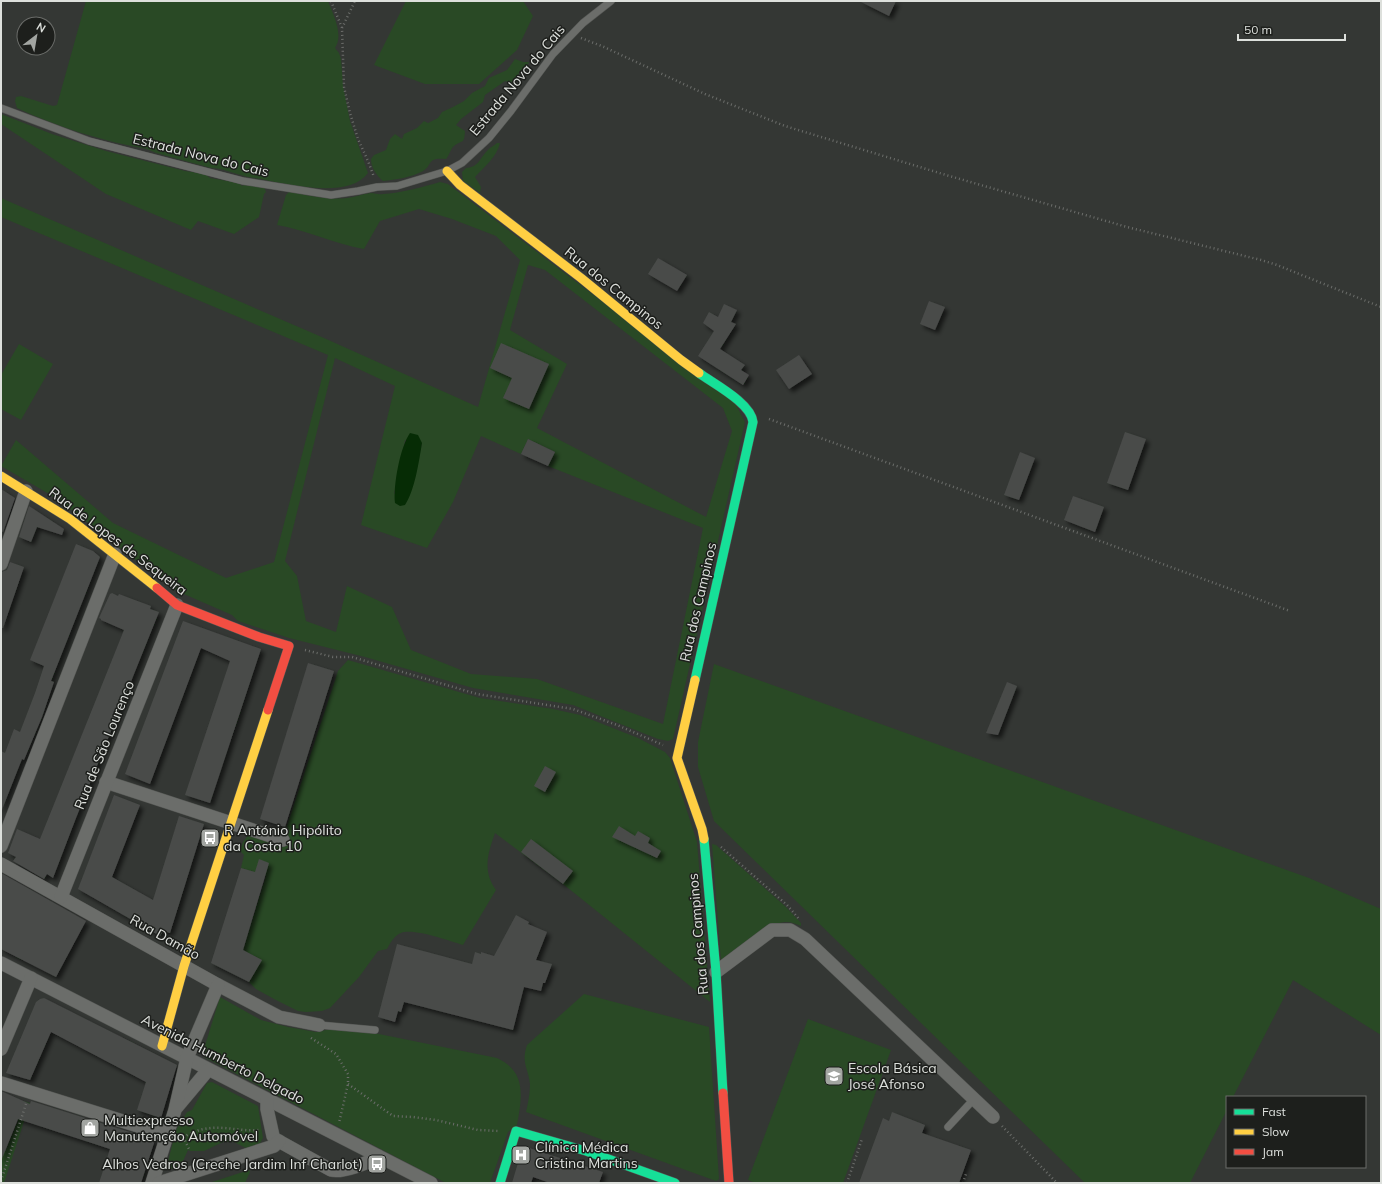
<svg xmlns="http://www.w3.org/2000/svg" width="1382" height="1184" font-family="Mulish,sans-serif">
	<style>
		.green { fill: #294925; fill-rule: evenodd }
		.water { fill: #062c05 }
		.building { fill: #494b49; filter: url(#shadow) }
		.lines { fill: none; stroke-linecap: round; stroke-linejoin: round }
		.lane-casing { stroke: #535552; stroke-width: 8 }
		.street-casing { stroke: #535552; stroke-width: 14 }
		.fast-casing { stroke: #535552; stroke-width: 10 }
		.slow-casing { stroke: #535552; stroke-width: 10 }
		.jam-casing { stroke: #535552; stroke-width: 10 }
		.path { stroke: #6c6e6b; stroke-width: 2.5; stroke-dasharray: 1 3; stroke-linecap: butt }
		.lane { stroke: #6b6d6a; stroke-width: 7 }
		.street { stroke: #6b6d6a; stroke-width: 13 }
		.fast { stroke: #16e098; stroke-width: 9 }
		.slow { stroke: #ffcf43; stroke-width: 9 }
		.jam { stroke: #f24e42; stroke-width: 9 }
		.labels { text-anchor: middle; stroke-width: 3; stroke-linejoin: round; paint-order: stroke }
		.street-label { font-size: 14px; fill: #dde0dc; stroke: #1d1f1c }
		.poi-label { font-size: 14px; fill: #dde0dc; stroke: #1d1f1c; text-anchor: start }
	</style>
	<defs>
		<filter id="shadow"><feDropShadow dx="3.5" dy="3.5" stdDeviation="2" flood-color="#0009"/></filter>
	</defs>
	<rect width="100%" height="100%" fill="#343734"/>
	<g class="green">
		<path d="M86 1H328C333 14 344 35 335 48L339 53 341 59 343 86 350 121 368 173C349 199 292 185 265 180 258 178 250 178 244 176 233 173 221 168 211 168L156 153 147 149C102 141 58 127 17 108L15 101 16 97 21 96 53 106 57 105Z"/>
		<path d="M406 1H523L533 16 517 50 479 84H425L374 65Z"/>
		<path d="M515 59 523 62H529L526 69 519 72 518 80 512 83 505 81 485 95 483 102 461 119 456 125 465 131C464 145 463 139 454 146 451 148 449 156 446 159 426 157 433 165 423 171 413 177 394 180 383 181 376 175 371 167 371 159L374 155 386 150 390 139 395 134 402 139 404 134 417 128 424 121 428 123 438 118 442 112 453 107 464 101 472 93 485 86 489 78 507 70Z"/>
		<path d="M1 114 52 134 106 151 185 171 205 174 210 178 239 183 242 186 244 185 264 187 266 192 264 194 259 217 234 234 198 221 191 230 106 194 1 124Z"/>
		<path d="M497 143H500C497 157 484 167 475 177L481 187 480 193 463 181 462 172 466 168C479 167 479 159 487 151 490 147 494 146 497 143Z"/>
		<path d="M440 182 448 184 735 403 745 422 673 739 668 741 658 739 573 705 473 688 365 657 289 638 238 621 232 615 177 591 164 582 56 498 1 466 16 440 113 523 226 578 274 562 328 355 1 217V198L324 338 478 407 520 260 496 236 452 219 419 209 380 221 364 249C334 244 307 230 277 225L286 195 289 192 293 191C302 196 335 200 347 198 355 197 363 194 371 193 375 193 379 195 383 194 401 193 423 187 440 182ZM528 265 545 270 723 408 732 431 706 517 537 428 567 364 510 330ZM335 358 395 386 361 525 427 548 453 502 481 436 521 454 528 439 555 452 548 466 703 528 663 724 537 679 471 674 411 650 392 607 347 586 336 632 306 621 297 576 285 561ZM405 440 422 443 415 477 394 494Z"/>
		<path d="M19 344 53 364 21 420 1 409V375Z"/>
		<path d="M348 660 480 698 553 709 580 715 638 738 665 752 670 758 697 842 710 1002 563 884 495 833C488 853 482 871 496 890L463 945C449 941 414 928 401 933 395 935 390 943 387 949L378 951 359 977 330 1008 322 1011 306 1012 298 1011 274 999 256 989 249 982 261 960 243 950 266 876 241 868 244 855 240 851 243 842 249 834 287 838V834L285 832 338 671Z"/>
		<path d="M714 664 1309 878 1381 909V1035L1293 980 1233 1097H1227V1110L1190 1183H1085L714 821 698 767V742Z"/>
		<path d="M712 844 716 845 786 907 801 923V926C796 924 792 922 786 922 765 923 738 949 721 961Z"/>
		<path d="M584 994 709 1027 719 1179 716 1181 526 1112C528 1103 530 1094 530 1084 528 1067 521 1063 527 1045Z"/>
		<path d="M220 997 261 1020 288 1027 316 1032 331 1029 374 1033 497 1058C527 1072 522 1097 517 1125L508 1132 490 1183H446L204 1057 203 1052Z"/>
		<path d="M808 1019 891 1050 843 1183H756L748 1180Z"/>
		<path d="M212 1082 258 1106 263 1138 259 1145 248 1149 234 1142H223L204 1151H190L188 1150 180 1168 166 1169 176 1130 187 1112 192 1110 207 1083Z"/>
		<path d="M23 1101 30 1103 4 1183H1V1154L2 1151 5 1152 20 1116Z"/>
		<path d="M249 1170 250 1172 245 1183H209Z"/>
	</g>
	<path class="water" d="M410 433 418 435 422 443C419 461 415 490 405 505L400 506 395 503C393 486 400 447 410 433Z"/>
	<g class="building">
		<path d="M859 1H896L889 16Z"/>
		<path d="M658 258 687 275 677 291 648 274Z"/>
		<path d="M929 301 945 307 935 330 920 324Z"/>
		<path d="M724 304 737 310 731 322 736 324 720 349 745 365 741 370 749 375 743 385 698 356 714 331 703 323 709 312 718 317Z"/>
		<path d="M501 343 549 364 529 409 503 398 512 378 490 368Z"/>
		<path d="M799 355 812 374 789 389 776 370Z"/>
		<path d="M1125 432 1146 439 1128 490 1107 483Z"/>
		<path d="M528 439 555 452 548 466 521 454Z"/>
		<path d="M1020 452 1035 458 1019 500 1004 495Z"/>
		<path d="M1 489 15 498 3 532 1 531Z"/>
		<path d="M1073 496 1104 507 1095 532 1064 520Z"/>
		<path d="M29 506 64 529 62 535 37 527 31 542 19 537Z"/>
		<path d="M76 544 93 551 100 557 51 681 54 682 42 717 24 760 22 759 1 812V751L5 753 14 729 20 732 35 693 44 666 30 660Z"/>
		<path d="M10 562 24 567 3 628H1V572L7 570Z"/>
		<path d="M112 593 118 596 119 594 132 599 151 606 150 609 159 612 76 818 53 878 47 874 44 879 13 861 16 857 8 853 17 829 40 839 124 630 101 620V619L99 618 110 594Z"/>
		<path d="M183 621 261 649 210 803 185 795 230 661 201 648 150 784 125 774Z"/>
		<path d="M308 663 334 671 285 827 260 819Z"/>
		<path d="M1007 682 1017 686 998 735 986 733Z"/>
		<path d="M545 766 556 772 545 792 534 786Z"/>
		<path d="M114 795 140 805 112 877 153 900 179 816 204 824 170 933 163 931 160 936 78 889Z"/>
		<path d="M619 826 635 836 638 831 650 838 648 843 661 851 657 858 612 837Z"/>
		<path d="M531 839 573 871 563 884 521 852Z"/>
		<path d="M259 859 269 863 243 950 262 960 249 982 211 963 241 868 255 872Z"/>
		<path d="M1 873 86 921 56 977 1 949Z"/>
		<path d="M516 915 529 922 528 924 547 932 536 960 552 964 545 983H543L541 991 524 987 513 1030 404 1002 401 1012 398 1011 395 1022 378 1017 397 944 472 964 475 952 481 954V952L494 956Z"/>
		<path d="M44 998 177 1065 161 1118 137 1110 146 1082 51 1032 30 1080 6 1073 36 1002 40 999Z"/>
		<path d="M1 1091 30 1104 31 1101 155 1140 141 1183H99L110 1149 18 1119 1 1161Z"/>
		<path d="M892 1112 925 1125 922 1133 971 1150 959 1183H859L883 1118 889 1121Z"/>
		<path d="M523 1146 603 1172 599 1183H550L533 1177 531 1183H512Z"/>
	</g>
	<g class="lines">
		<g class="lane-casing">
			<g id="lane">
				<path d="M1 108 89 141 243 181 331 195 358 191 377 187 397 186 447 171 462 163 489 138 511 111 553 54 583 23 611 1"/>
				<path d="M319 1025 375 1030"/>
				<path d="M948 1127 974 1099"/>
			</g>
		</g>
		<g class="street-casing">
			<g id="street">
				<path d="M1 564 26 491"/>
				<path d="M106 782 283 840"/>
				<path d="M1 846 115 554"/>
				<path d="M1 864 218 985 279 1017 319 1025"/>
				<path d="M61 897 177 605"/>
				<path d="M1 963 431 1183"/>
				<path d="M716 972 772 930H790L805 939 993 1117"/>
				<path d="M1 1049 31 978"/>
				<path d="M1 1083 167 1135"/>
				<path d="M267 1100V1109L273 1136 275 1139 331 1170C342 1173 369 1163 378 1156"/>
				<path d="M177 1107 208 1070"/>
				<path d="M152 1183 175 1110 187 1058 218 985"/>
				<path d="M159 1183 274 1146 279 1141"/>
			</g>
		</g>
		<g class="fast-casing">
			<g id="fast">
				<path d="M695 680 753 422C751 403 714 384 699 373"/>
				<path d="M704 839 716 972 723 1093"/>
				<path d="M500 1183 516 1131 586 1151 675 1183"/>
			</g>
		</g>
		<g class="slow-casing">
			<g id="slow">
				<path d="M447 171 460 185 581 278 681 360 699 373"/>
				<path d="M1 476 70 519 157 588"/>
				<path d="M695 680 677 758 702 829 704 839"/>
				<path d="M162 1046 184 966 268 710"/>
			</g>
		</g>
		<g class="jam-casing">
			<g id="jam">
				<path d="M157 588 177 605 259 637 289 646 268 710"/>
				<path d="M723 1093 729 1183"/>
			</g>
		</g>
		<g class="path">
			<path d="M331 1 342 28 344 87 350 113 358 139 368 161 374 177"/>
			<path d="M342 28 355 1"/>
			<path d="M581 38 604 47 705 94 785 126 946 175 1127 227 1261 260 1277 265 1381 307"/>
			<path d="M769 419 1290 611"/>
			<path d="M305 650 333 657H352L477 694 573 709 617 725 663 745"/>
			<path d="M721 847 787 905 799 919"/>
			<path d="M311 1038 336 1054 348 1074V1084L339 1123"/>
			<path d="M348 1084 393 1116 413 1117 436 1120 478 1130 499 1131"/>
			<path d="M1002 1126 1057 1183"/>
			<path d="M183 1137C190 1134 197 1130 204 1129 223 1125 241 1132 259 1130"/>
			<path d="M183 1137 190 1151"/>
			<path d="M1 1181 26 1104"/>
			<path d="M847 1183 862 1139"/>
			<path d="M963 1183 966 1174"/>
		</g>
		<use href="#lane" class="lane"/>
		<use href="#street" class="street"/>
		<use href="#fast" class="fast"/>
		<use href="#slow" class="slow"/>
		<use href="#jam" class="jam"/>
	</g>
	<defs>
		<g id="bus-square" transform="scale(1)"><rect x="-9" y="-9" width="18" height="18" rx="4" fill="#a2a5a1" stroke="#1d1f1c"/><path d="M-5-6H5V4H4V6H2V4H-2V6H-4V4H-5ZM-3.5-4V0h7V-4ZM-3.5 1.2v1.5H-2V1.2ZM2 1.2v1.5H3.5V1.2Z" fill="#fff"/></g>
		<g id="school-square" transform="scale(1)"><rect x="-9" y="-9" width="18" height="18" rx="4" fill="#a2a5a1" stroke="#1d1f1c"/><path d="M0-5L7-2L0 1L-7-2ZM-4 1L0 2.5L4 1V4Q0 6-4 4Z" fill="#fff"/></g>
		<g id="shop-square" transform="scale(1)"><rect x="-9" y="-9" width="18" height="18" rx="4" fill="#a2a5a1" stroke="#1d1f1c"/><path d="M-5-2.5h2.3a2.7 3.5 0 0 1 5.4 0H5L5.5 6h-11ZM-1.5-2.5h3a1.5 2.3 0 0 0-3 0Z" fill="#fff"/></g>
		<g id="hospital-square" transform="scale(1)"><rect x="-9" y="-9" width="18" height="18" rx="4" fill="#a2a5a1" stroke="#1d1f1c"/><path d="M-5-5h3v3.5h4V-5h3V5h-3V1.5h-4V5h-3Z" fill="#fff"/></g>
	</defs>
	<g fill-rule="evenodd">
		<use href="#bus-square" x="210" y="838"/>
		<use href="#school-square" x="834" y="1076"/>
		<use href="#shop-square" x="90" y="1128"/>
		<use href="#hospital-square" x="521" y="1155"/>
		<use href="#bus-square" x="377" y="1164"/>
	</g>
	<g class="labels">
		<g class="street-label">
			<text transform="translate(517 80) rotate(-50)" y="5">Estrada Nova do Cais</text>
			<text transform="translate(201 155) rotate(14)" y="5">Estrada Nova do Cais</text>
			<text transform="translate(614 288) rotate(39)" y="5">Rua dos Campinos</text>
			<text transform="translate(118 541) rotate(37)" y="5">Rua de Lopes de Sequeira</text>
			<text transform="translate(698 602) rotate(-77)" y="5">Rua dos Campinos</text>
			<text transform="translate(104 745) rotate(-68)" y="5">Rua de São Lourenço</text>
			<text transform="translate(698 934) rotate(-95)" y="5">Rua dos Campinos</text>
			<text transform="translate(165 937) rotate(29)" y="5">Rua Damão</text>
			<text transform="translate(223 1059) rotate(27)" y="5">Avenida Humberto Delgado</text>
		</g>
		<g class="poi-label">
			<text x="224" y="835">R António Hipólito<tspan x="224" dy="16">da Costa 10</tspan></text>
			<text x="848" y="1073">Escola Básica<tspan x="848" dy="16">José Afonso</tspan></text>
			<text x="104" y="1125">Multiexpresso<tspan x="104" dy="16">Manutenção Automóvel</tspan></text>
			<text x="535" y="1152">Clínica Médica<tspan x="535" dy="16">Cristina Martins</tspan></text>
			<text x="363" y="1169" text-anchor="end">Alhos Vedros (Creche Jardim Inf Charlot)</text>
		</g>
	</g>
	<rect width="1382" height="1184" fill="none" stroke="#dde0dc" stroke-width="4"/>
	<rect x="1226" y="1096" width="140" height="72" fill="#1d1f1c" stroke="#6a6c69"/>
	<rect x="1234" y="1109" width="20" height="6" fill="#16e098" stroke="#6a6c69"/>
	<text x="1262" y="1116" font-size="12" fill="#dde0dc">Fast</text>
	<rect x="1234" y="1129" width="20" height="6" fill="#ffcf43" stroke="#6a6c69"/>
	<text x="1262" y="1136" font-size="12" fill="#dde0dc">Slow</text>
	<rect x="1234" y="1149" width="20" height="6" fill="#f24e42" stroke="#6a6c69"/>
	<text x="1262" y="1156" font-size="12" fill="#dde0dc">Jam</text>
	<g transform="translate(36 36) rotate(31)"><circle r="19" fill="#1d1f1c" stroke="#6a6c69"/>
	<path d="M0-3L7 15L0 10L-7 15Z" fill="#a2a5a1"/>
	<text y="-6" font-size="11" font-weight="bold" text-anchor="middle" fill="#dde0dc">N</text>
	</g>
	<path d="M1238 34v6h107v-6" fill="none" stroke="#dde0dc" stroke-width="2"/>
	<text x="1244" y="34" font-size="12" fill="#dde0dc" stroke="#1d1f1c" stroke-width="3" paint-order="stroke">50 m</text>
</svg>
